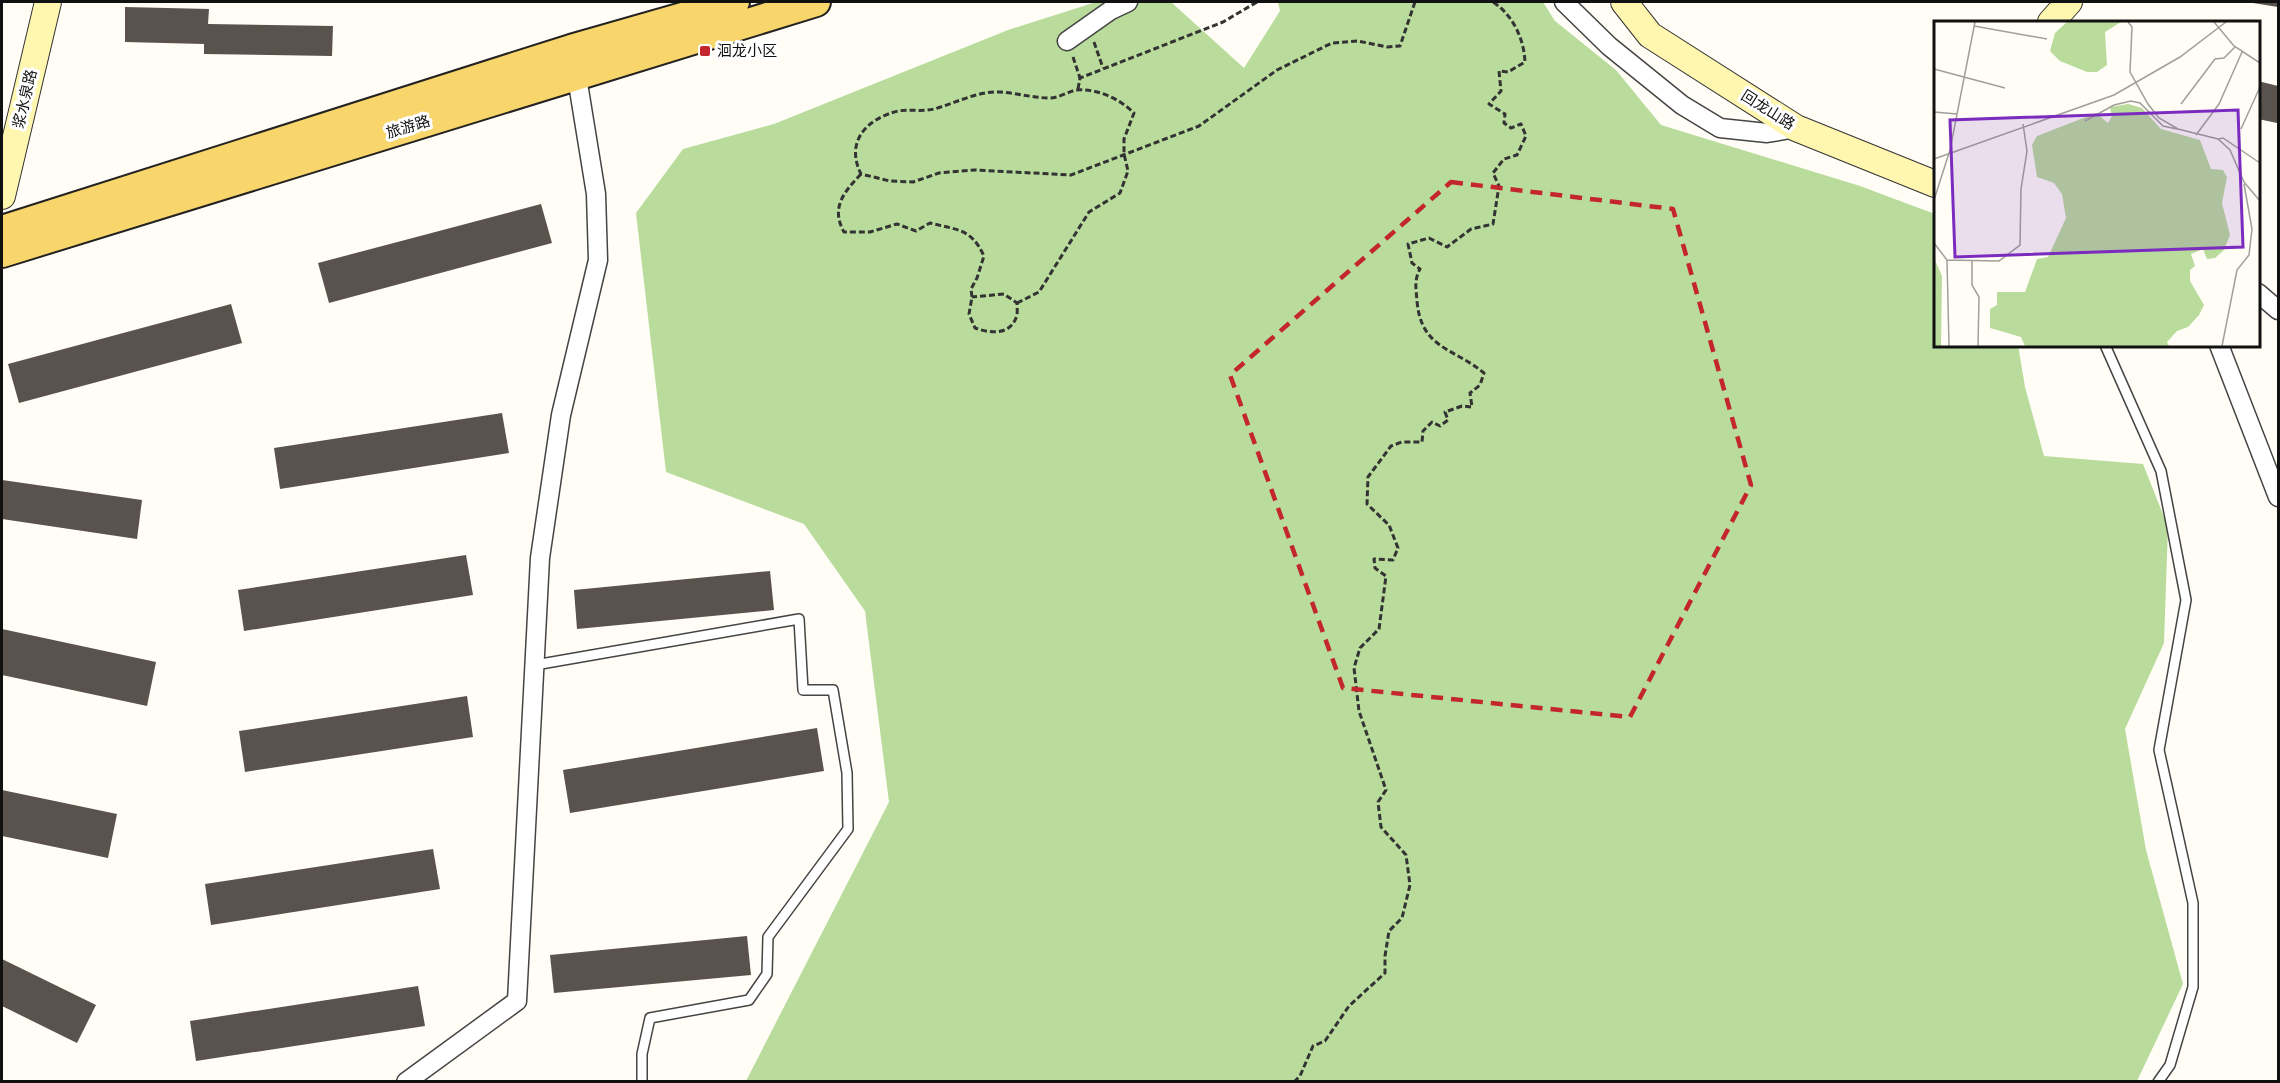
<svg xmlns="http://www.w3.org/2000/svg" width="2280" height="1083" font-family="Bitter,'Noto Sans SC',serif">
	<style>
		.forest { fill: #b9dc9c }
		.building { fill: #5a524d }
		.lines { fill: none; stroke-linecap: round; stroke-linejoin: round }
		.lane-casing { stroke: #444; stroke-width: 12 }
		.street-casing { stroke: #444; stroke-width: 21 }
		.secondary-casing { stroke: #333; stroke-width: 28 }
		.primary-casing { stroke: #222; stroke-width: 32 }
		.path { stroke: #333; stroke-width: 3; stroke-dasharray: 6 3; stroke-linecap: butt }
		.lane { stroke: #fff; stroke-width: 9 }
		.street { stroke: #fff; stroke-width: 18 }
		.secondary { stroke: #fff6b0; stroke-width: 26 }
		.primary { stroke: #f9d66b; stroke-width: 28 }
		.marked { fill: none; stroke: #c4262e; stroke-width: 4.5; stroke-dasharray: 12 8; stroke-linejoin: round }
		.poi-dot { fill: #c4262e; stroke: #fff; stroke-width: 2 }
		.labels { text-anchor: middle; stroke-width: 6; stroke-linejoin: round; paint-order: stroke }
		.poi-label { font-size: 15px; fill: #111; stroke: #fff; text-anchor: start }
		.street-label { font-size: 15px; fill: #111; stroke: #fff }
		.inset-road { fill: none; stroke: #a09f9a; stroke-width: 1.5 }
		.view { fill: #7b2cbf; fill-opacity: 0.15; stroke: #7b2cbf; stroke-width: 3 }
		.inset-edge { fill: none; stroke: #111; stroke-width: 3 }
	</style>
	<rect width="100%" height="100%" fill="#fffdf5"/>
	<path class="forest" d="M1096 2H1171L1244 68 1280 11 1278 2H1543L1555 21 1616 70 1661 125 1860 186 1935 214V345H2018L2025 387 2044 456 2143 464 2168 527 2164 643 2125 729 2146 850 2183 984 2137 1081H746L889 802 865 611 804 524 666 472 636 213 683 149 774 124 1008 30Z"/>
	<g class="building">
		<path d="M2254 2H2278V7L2253 3Z"/>
		<path d="M125 7 209 9 208 24 333 26 332 56 204 54V44L125 42Z"/>
		<path d="M2258 81 2278 86 2277 123 2258 119Z"/>
		<path d="M541 204 552 243 329 303 318 263Z"/>
		<path d="M231 304 242 343 19 403 8 364Z"/>
		<path d="M502 413 509 453 280 489 274 448Z"/>
		<path d="M2 480 142 500 137 539 2 519Z"/>
		<path d="M466 555 473 595 244 631 238 590Z"/>
		<path d="M770 571 774 610 577 629 574 590Z"/>
		<path d="M2 629 156 662 147 706 2 675Z"/>
		<path d="M467 696 473 737 245 772 239 731Z"/>
		<path d="M817 728 824 771 570 813 563 770Z"/>
		<path d="M2 790 117 814 108 858 2 836Z"/>
		<path d="M433 849 440 889 211 925 205 884Z"/>
		<path d="M747 936 751 975 554 993 550 955Z"/>
		<path d="M2 959 96 1005 77 1043 2 1006Z"/>
		<path d="M418 986 425 1026 196 1061 190 1021Z"/>
	</g>
	<g class="lines">
		<g class="lane-casing">
			<g id="lane">
				<path d="M2105 345 2161 471 2186 600 2159 750 2193 903V987L2170 1065 2158 1082"/>
				<path d="M535 665 799 619 803 690H833L847 773 848 829 768 937 767 974 749 1000 650 1018 642 1054V1082"/>
			</g>
		</g>
		<g class="street-casing">
			<g id="street">
				<path d="M1564 2 1609 46 1682 105 1720 128 1767 133 1796 128"/>
				<path d="M1067 41 1111 10 1128 2"/>
				<path d="M2258 293 2278 310"/>
				<path d="M2219 345 2278 497"/>
				<path d="M406 1082 517 1001 540 558 561 415 598 260 596 194 575 65"/>
			</g>
		</g>
		<g class="secondary-casing">
			<g id="secondary">
				<path d="M1624 2 1650 35 1796 128 1935 184"/>
				<path d="M2051 22 2069 2"/>
				<path d="M2 196 48 2"/>
			</g>
		</g>
		<g class="primary-casing">
			<g id="primary">
				<path d="M2 230 571 49 735 2"/>
				<path d="M2 253 816 2"/>
			</g>
		</g>
		<g class="path">
			<path d="M1094 42 1103 68"/>
			<path d="M1073 57 1080 78"/>
			<path d="M1078 89 1080 78 1223 22 1257 2"/>
			<path d="M861 174C845 191 830 207 844 232H870L897 224 916 231 930 223C957 230 971 228 984 256L977 278 971 289 972 297 969 314 975 328C989 333 1009 336 1016 318 1018 315 1017 307 1017 303L1004 294 972 297"/>
			<path d="M1017 303 1039 292 1089 212 1120 193 1128 171 1124 154V139L1134 113C1120 99 1097 88 1076 90 1067 92 1059 98 1050 98 1033 98 1017 93 1000 92 977 91 956 103 934 109 922 112 909 109 898 111 866 119 845 142 861 174L890 181 913 182 939 173 975 170 1071 175 1199 126 1277 70 1332 43 1358 41 1387 47 1400 46 1415 2"/>
			<path d="M1294 1082 1300 1076 1313 1046 1325 1041 1349 1006 1385 973V956L1389 931 1402 918 1410 885 1406 855 1381 827 1378 802 1386 790 1359 711 1354 668 1360 648 1379 629 1386 576 1375 568 1374 559 1393 560 1398 548 1389 525 1367 504 1368 477 1391 446 1402 442H1422L1423 431 1432 422 1440 426 1448 420 1445 412 1462 406 1472 407 1470 393 1480 385 1484 373C1454 348 1421 349 1417 301 1416 289 1414 280 1420 269L1412 263 1408 244 1429 238 1447 247 1471 229 1493 224 1499 186 1493 173 1504 159 1517 155 1526 136 1521 124 1511 128 1504 123 1505 114 1489 104 1501 91 1499 71 1508 72 1525 62C1524 39 1513 15 1493 2"/>
		</g>
		<use href="#lane" class="lane"/>
		<use href="#street" class="street"/>
		<use href="#secondary" class="secondary"/>
		<use href="#primary" class="primary"/>
	</g>
	<path class="marked" d="M1451 182 1673 209 1751 485 1630 717 1343 688 1230 375Z"/>
	<rect class="poi-dot" x="699" y="45" width="12" height="12" rx="3"/>
	<g class="labels">
		<g class="poi-label">
			<text x="717" y="56">洄龙小区</text>
		</g>
		<g class="street-label">
			<text transform="translate(25 99) rotate(-77)" y="5">浆水泉路</text>
			<text transform="translate(1768 110) rotate(32)" y="5">回龙山路</text>
			<text transform="translate(408 127) rotate(-17)" y="5">旅游路</text>
		</g>
	</g>
	<g transform="translate(1934 21)">
		<rect width="326" height="326" fill="#fffdf5"/>
		<path d="M133 1H187L171 11 173 44 163 51H153L126 40 116 30 121 12ZM194 83 208 87 227 108 266 119 277 148 289 149 293 156 288 182 296 214 290 229 281 237 273 238 269 228 257 233 261 245 256 249V260L270 284 265 294 254 306 243 310 233 321 235 325H91L87 316 56 307V288L63 284V271H91L103 238 114 236 132 197 128 173 120 162 103 156 98 124 103 115 162 92 174 102 178 95 176 86ZM0 237 8 255 7 325H0Z" fill="#b9dc9c"/>
		<path class="inset-road" d="M194 1 198 6 196 51 214 83 225 97 244 108 284 118 296 129 310 161 326 180M280 1 300 25 326 42M40 5 113 18M0 48 71 67M247 83 281 38 290 37 301 26M0 91 23 93M151 100 180 84 197 80 206 82 229 105 243 108M307 108 326 66M262 114 285 83 308 31M284 118 289 117 326 142M0 138 180 74 246 36 292 1M0 179 16 129 41 1M0 222 13 239 15 325M13 239 65 240 86 224 87 168 93 130 89 103M38 239V264L45 276 44 325M288 325 303 249 315 234 318 208 310 163"/>
		<path class="view" d="M304 89 309 226 21 236 16 99Z"/>
		<rect width="326" height="326" class="inset-edge"/>
	</g>
	<rect width="2280" height="1083" fill="none" stroke="#111111" stroke-width="6"/>
</svg>
